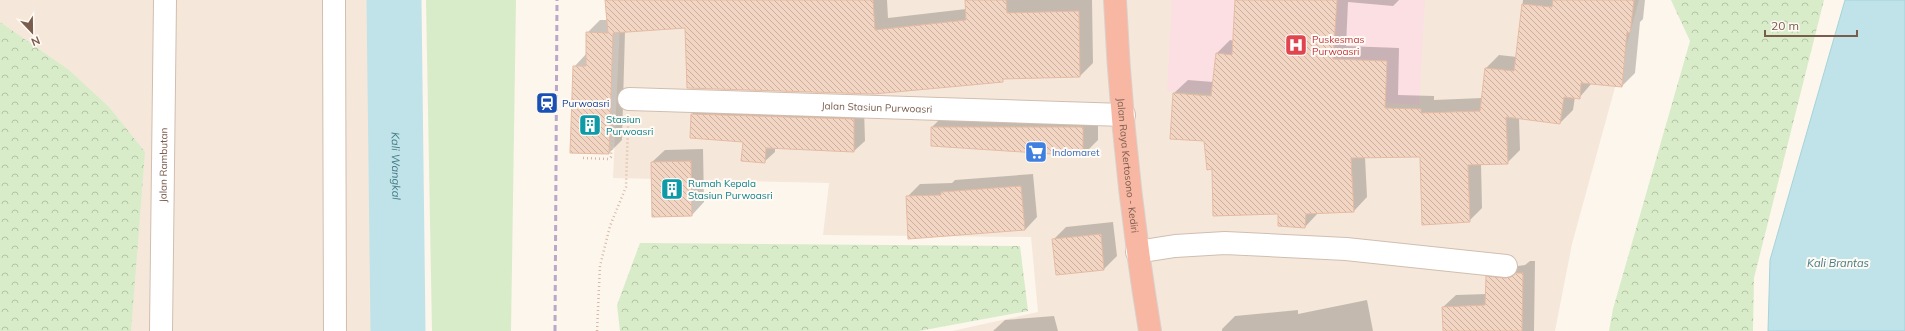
<svg xmlns="http://www.w3.org/2000/svg" width="1905" height="331" font-family="Mulish,sans-serif">
	<style>
		.residential { fill: #f5e8da }
		.medical { fill: #fbdfe3 }
		.grass { fill: #d8ecc9 }
		.forest { fill: url(#forest-crowns) }
		.water { fill: #bfe3e8; stroke: #a5d3da }
		.shadow { fill: #0003 }
		.lines { fill: none; stroke-linecap: round; stroke-linejoin: round }
		.river { stroke: #bfe3e8; stroke-width: 55 }
		.building { fill: url(#building-back-hatch); stroke: #e6bba3 }
		.street-casing { stroke: #d1beb0; stroke-width: 24 }
		.highway-casing { stroke: #dad1cd; stroke-width: 24 }
		.path { stroke: #d9b8a5; stroke-width: 2.5; stroke-dasharray: 1 3; stroke-linecap: butt }
		.street { stroke: #fff; stroke-width: 22 }
		.highway { stroke: #f7b7a3; stroke-width: 22 }
		.rail { stroke: #b9a8c9; stroke-width: 3; stroke-dasharray: 6 4; stroke-linecap: butt }
		.labels { text-anchor: middle; stroke-width: 4; stroke-linejoin: round; paint-order: stroke }
		.health-label { font-size: 10px; fill: #be3a42; stroke: #fffaf3; text-anchor: start }
		.transit-label { font-size: 10px; fill: #164399; stroke: #fffaf3; text-anchor: start }
		.street-label { font-size: 10px; fill: #7a5c4d; stroke: #fffaf3 }
		.culture-label { font-size: 10px; fill: #0d838f; stroke: #fffaf3; text-anchor: start }
		.shop-label { font-size: 10px; fill: #366cbe; stroke: #fffaf3; text-anchor: start }
		.water-label { font-size: 11px; font-style: italic; fill: #437c86; stroke: #fffaf3 }
	</style>
	<defs>
		<pattern id="forest-crowns" width="20" height="18" patternUnits="userSpaceOnUse"><rect width="20" height="18" fill="#d8ecc9"/><path d="M2 6a3 3 0 1 1 6 0M12 15a3 3 0 1 1 6 0" fill="none" stroke="#b4c2a5"/></pattern>
		<pattern id="building-back-hatch" width="6" height="6" patternUnits="userSpaceOnUse"><rect width="6" height="6" fill="#f3d5c3"/><path d="M-1 5l2 2M0 0l6 6M5-1l2 2" fill="none" stroke="#cab0a1"/></pattern>
	</defs>
	<rect width="100%" height="100%" fill="#fdf6ec"/>
	<g class="residential">
		<path d="M0 0H411L413 331H0Z"/>
		<path d="M621 0H1639L1572 244 1555 331H952L1038 312 1031 237 823 235 829 183 613 178Z"/>
	</g>
	<path class="medical" d="M1172 0H1425L1419 105 1167 91Z"/>
	<path class="grass" d="M426 0H516L511 331H432Z"/>
	<g class="forest">
		<path d="M1671 0H1824L1754 278 1753 331H1609L1613 309 1690 41Z"/>
		<path d="M0 22 69 70 109 107 145 152 131 331H0Z"/>
		<path d="M640 243 1020 246 1028 311 919 331H620L617 305Z"/>
	</g>
	<path class="water" d="M1845 0H1905V331H1768L1770 260Z"/>
	<g class="shadow">
		<path d="M606 0H887L888 18 966 9V0H1092L1093 63 1080 76 1005 78 1002 81 686 27 625 31 622 140 609 153 574 67 587 53V33L600 20H608Z"/>
		<path d="M1236 0H1399L1393 6 1348 2 1346 46 1399 48 1398 95 1434 96V100L1482 98 1486 68 1499 55 1517 57 1523 0H1645L1643 19 1640 22 1635 73 1622 86 1592 83 1579 98 1575 97 1573 110 1560 123 1519 118 1520 150 1507 163 1481 164 1482 208 1469 221 1421 156 1365 157 1367 197 1354 211 1318 213 1305 227 1279 213 1213 168 1205 140 1174 93 1188 80 1213 82 1217 53 1230 40 1234 41Z"/>
		<path d="M703 103 864 109 865 141 854 151 775 148V152L764 162 744 141 691 137 692 114Z"/>
		<path d="M947 112H1098V140L1083 155 932 127Z"/>
		<path d="M703 149 704 202 692 215 652 162 665 150Z"/>
		<path d="M1033 174 1037 217 1025 230 907 197 920 184 952 183 955 180Z"/>
		<path d="M1113 222 1117 256 1104 269 1057 274 1053 240 1066 227Z"/>
		<path d="M1530 261H1535L1534 331H1444L1443 307 1456 295 1487 294V277L1500 264 1518 266 1525 265Z"/>
		<path d="M1367 300 1373 331H1222V329L1235 316 1298 310V314Z"/>
		<path d="M1054 316 1058 331H993L1005 320Z"/>
	</g>
	<g class="lines">
		<path class="river" id="s1" d="M394 0 398 331"/>
	</g>
	<g class="building">
		<path d="M605 0H873L875 30 966 20 965 0H1006L1007 13 1079 11 1080 77 1003 79V82L874 94 687 88 685 28 613 33 609 154 570 153 573 66H586V32L608 33Z"/>
		<path d="M1235 0H1337L1333 59 1387 61 1385 108 1421 109V113L1480 111 1485 68 1514 71 1522 4 1552 7 1553 0H1634L1630 33 1627 32 1622 87 1581 83 1580 99 1564 97 1560 124 1506 117 1508 164 1468 165 1470 222 1422 225 1420 157 1351 158 1354 212 1306 214 1305 228 1278 226V214L1213 216 1212 169 1207 170 1204 141 1170 139 1173 93 1211 96 1216 53 1232 55Z"/>
		<path d="M691 114 854 119V152L766 148 765 163 741 161 743 142 690 138Z"/>
		<path d="M931 127H1083V156L931 146Z"/>
		<path d="M691 161 692 216 652 217 651 162Z"/>
		<path d="M1021 186 1025 230 908 239 906 196 941 195V192Z"/>
		<path d="M1101 234 1104 270 1056 275 1052 239Z"/>
		<path d="M1516 273H1523L1522 331H1443L1442 307 1485 305 1486 276 1505 278 1511 277Z"/>
	</g>
	<g class="lines">
		<g class="street-casing">
			<g id="street">
				<path d="M334 0 335 331"/>
				<path id="s2" d="M629 99 1124 115"/>
				<path d="M1137 252 1175 246 1225 243 1346 249 1506 266"/>
				<path id="s3" d="M161 331 165 0"/>
			</g>
		</g>
		<g class="highway-casing">
			<g id="highway">
				<path id="s4" d="M1115 0C1120 111 1132 222 1150 331"/>
			</g>
		</g>
		<g class="path">
			<path d="M583 158 608 159 611 157 613 121"/>
			<path d="M597 331 600 266 610 226 626 187 628 126"/>
		</g>
		<use href="#street" class="street"/>
		<use href="#highway" class="highway"/>
		<path class="rail" d="M555 331 557 0"/>
	</g>
	<defs>
		<g id="hospital-square" transform="scale(1.15)"><rect x="-9" y="-9" width="18" height="18" rx="4" fill="#e0444e" stroke="#fffaf3"/><path d="M-5-5h3v3.5h4V-5h3V5h-3V1.5h-4V5h-3Z" fill="#fff"/></g>
		<g id="station-square" transform="scale(1.15)"><rect x="-9" y="-9" width="18" height="18" rx="4" fill="#1a4fb4" stroke="#fffaf3"/><path d="M-3-6H3Q5-6 5-4V2Q5 4 3 4L4.5 6H3L1.5 4h-3L-3 6H-4.5L-3 4Q-5 4-5 2V-4Q-5-6-3-6ZM-3.5-4v3h7v-3ZM-3.5 1v1.5H-2V1ZM2 1v1.5H3.5V1Z" fill="#fff"/></g>
		<g id="building-square" transform="scale(1.15)"><rect x="-9" y="-9" width="18" height="18" rx="4" fill="#0f9aa8" stroke="#fffaf3"/><path d="M-4-6H4V6H1V3H-1V6H-4ZM-2.5-4.3h1.7v1.8h-1.7ZM.8-4.3h1.7v1.8H.8ZM-2.5-1h1.7V.8h-1.7ZM.8-1h1.7V.8H.8Z" fill="#fff"/></g>
		<g id="supermarket-square" transform="scale(1.15)"><rect x="-9" y="-9" width="18" height="18" rx="4" fill="#3f7fe0" stroke="#fffaf3"/><path d="M-6-5.5h2.5l.6 2H6L4.5 2H-2.5L-4.4-4H-6ZM-1.5 3.2a1.3 1.3 0 1 0 .1 0ZM3 3.2a1.3 1.3 0 1 0 .1 0Z" fill="#fff"/></g>
	</defs>
	<g fill-rule="evenodd">
		<use href="#hospital-square" x="1296" y="45"/>
		<use href="#station-square" x="547" y="103"/>
		<use href="#building-square" x="590" y="125"/>
		<use href="#supermarket-square" x="1036" y="152"/>
		<use href="#building-square" x="672" y="189"/>
	</g>
	<g class="labels">
		<g class="health-label">
			<text x="1312" y="43">Puskesmas<tspan x="1312" dy="12">Purwoasri</tspan></text>
		</g>
		<g class="transit-label">
			<text x="562" y="107">Purwoasri</text>
		</g>
		<g class="street-label">
			<text dy="4" stroke="none"><textPath href="#s2" startOffset="248">Jalan Stasiun Purwoasri</textPath></text>
			<text dy="4" stroke="none"><textPath href="#s3" startOffset="166">Jalan Rambutan</textPath></text>
			<text dy="4" stroke="none"><textPath href="#s4" startOffset="166">Jalan Raya Kertosono - Kediri</textPath></text>
		</g>
		<g class="culture-label">
			<text x="606" y="123">Stasiun<tspan x="606" dy="12">Purwoasri</tspan></text>
			<text x="688" y="187">Rumah Kepala<tspan x="688" dy="12">Stasiun Purwoasri</tspan></text>
		</g>
		<g class="shop-label">
			<text x="1052" y="156">Indomaret</text>
		</g>
		<g class="water-label">
			<text dy="4" stroke="none"><textPath href="#s1" startOffset="166">Kali Wangkal</textPath></text>
			<text x="1838" y="267">Kali Brantas</text>
		</g>
	</g>
	<g transform="translate(32 32) rotate(158)" stroke="#fffaf3" stroke-width="3" paint-order="stroke">
	<path d="M0-3L7 15L0 10L-7 15Z" fill="#7a5c4d"/>
	<text y="-6" font-size="11" font-weight="bold" text-anchor="middle" fill="#7a5c4d">N</text>
	</g>
	<path d="M1765 30v6h92v-6" fill="none" stroke="#7a5c4d" stroke-width="2"/>
	<text x="1771" y="30" font-size="12" fill="#7a5c4d" stroke="#fffaf3" stroke-width="3" paint-order="stroke">20 m</text>
</svg>
